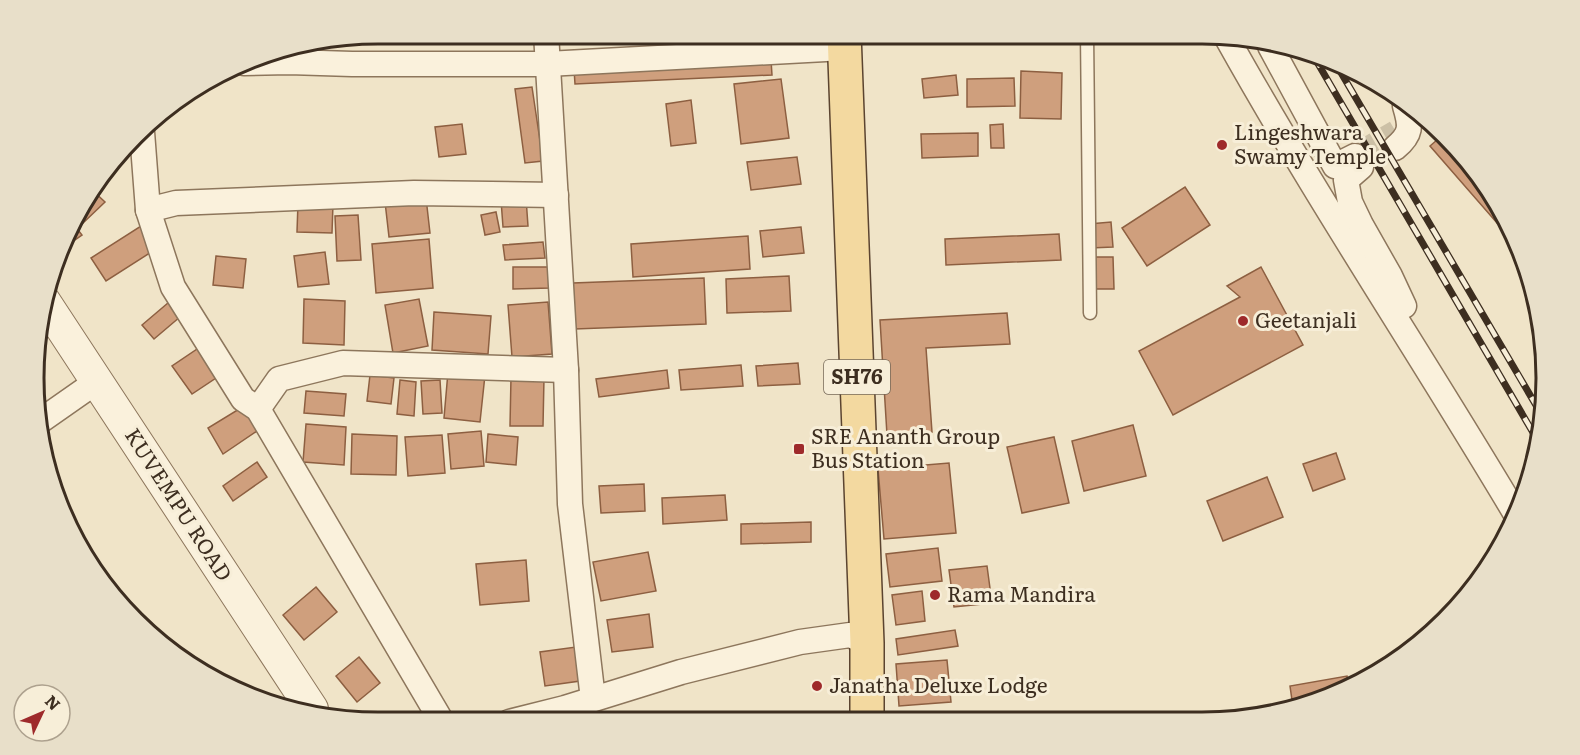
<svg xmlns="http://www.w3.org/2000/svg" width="1580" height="755" font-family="Literata,serif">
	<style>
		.building { fill: #cf9f7d; stroke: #8d5f41; stroke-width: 1.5 }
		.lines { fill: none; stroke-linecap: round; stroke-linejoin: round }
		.minor-tunnel { stroke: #ccc0a6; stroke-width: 24; stroke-dasharray: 24 12; stroke-linecap: butt }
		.service-casing { stroke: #8d765c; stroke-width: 15 }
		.minor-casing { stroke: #8d765c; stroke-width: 27 }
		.tertiary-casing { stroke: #8d765c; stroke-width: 34 }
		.primary-casing { stroke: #5b4430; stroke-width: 36 }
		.service { stroke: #faf1dc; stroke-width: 12 }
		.minor { stroke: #faf1dc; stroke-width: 24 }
		.tertiary { stroke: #faf1dc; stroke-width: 32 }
		.primary { stroke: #f3d9a0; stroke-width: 33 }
		.rail-casing { stroke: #3d2e20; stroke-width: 7 }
		.rail { stroke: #f7eed8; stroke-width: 4.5; stroke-dasharray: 14; stroke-linecap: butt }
		.poi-dot { fill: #9e2a2b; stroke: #f7eed8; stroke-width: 2 }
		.labels { text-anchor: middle; stroke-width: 6; stroke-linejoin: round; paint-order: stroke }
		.shield { fill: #f7eed8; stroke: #756857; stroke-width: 1.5 }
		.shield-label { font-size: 20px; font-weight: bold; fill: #3d2e20 }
		.poi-label { font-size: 21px; fill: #3d2e20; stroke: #f7eed8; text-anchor: start }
		.street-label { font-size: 21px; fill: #3d2e20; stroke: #f7eed8 }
		.rim { fill: none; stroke: #3d2e20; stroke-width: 3 }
	</style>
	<rect width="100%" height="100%" fill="#f0e4c8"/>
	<g class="building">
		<path d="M770 45 772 75 575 84 573 54Z"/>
		<path d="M1021 71 1062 73 1061 119 1020 118Z"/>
		<path d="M956 75 958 95 924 98 922 79Z"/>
		<path d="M1014 78 1015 106 967 107V79Z"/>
		<path d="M781 79 789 138 741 144 734 84Z"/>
		<path d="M532 87 543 161 525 163 515 89Z"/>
		<path d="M691 100 696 143 671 146 666 104Z"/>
		<path d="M462 124 466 154 439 157 435 127Z"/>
		<path d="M1003 124 1004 148H991L990 125Z"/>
		<path d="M978 133V156L922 158 921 134Z"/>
		<path d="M1445 133 1502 218 1497 223 1430 146Z"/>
		<path d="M797 157 801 184 751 190 747 162Z"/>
		<path d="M1185 187 1210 225 1147 266 1122 228Z"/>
		<path d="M90 188 105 202 82 224 77 219Z"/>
		<path d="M425 189 430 233 389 237 384 193Z"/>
		<path d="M526 198 528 226 503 227 501 200Z"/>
		<path d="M298 203 333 204 332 233 297 232Z"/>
		<path d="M496 212 500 232 485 235 481 215Z"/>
		<path d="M358 215 361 260 337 261 335 216Z"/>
		<path d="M1111 222 1113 247 1090 248 1089 224Z"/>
		<path d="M75 226 82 235 66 246Z"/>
		<path d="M141 226 156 249 106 281 91 258Z"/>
		<path d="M801 227 804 253 763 257 760 231Z"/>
		<path d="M1059 234 1061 260 946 265 945 239Z"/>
		<path d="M748 236 750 269 633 277 631 244Z"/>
		<path d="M429 239 433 288 376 293 372 244Z"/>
		<path d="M543 242 545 258 505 260 503 245Z"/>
		<path d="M325 252 329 284 298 287 294 256Z"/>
		<path d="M216 256 246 259 243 288 213 285Z"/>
		<path d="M1086 257H1113L1114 289H1086Z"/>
		<path d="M513 267H550V288L513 289Z"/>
		<path d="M1261 267 1303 345 1173 415 1139 351 1240 297 1227 286Z"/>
		<path d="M789 276 791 311 727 313 726 279Z"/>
		<path d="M704 278 706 324 575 329 573 283Z"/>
		<path d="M175 297 187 311 154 339 142 325Z"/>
		<path d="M304 299 345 301 344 345 303 343Z"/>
		<path d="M419 299 428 346 393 353 385 305Z"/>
		<path d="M548 302 552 354 512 357 508 305Z"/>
		<path d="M434 312 491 316 488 354 432 350Z"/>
		<path d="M1007 313 1010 344 926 348 932 432 887 435 880 320Z"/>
		<path d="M209 341 228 370 192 394 172 366Z"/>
		<path d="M798 363 800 384 758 386 756 366Z"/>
		<path d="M741 365 743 386 681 390 679 370Z"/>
		<path d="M667 370 669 388 599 397 596 379Z"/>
		<path d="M448 372 485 375 480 422 444 418Z"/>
		<path d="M370 375 394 378 391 404 367 401Z"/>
		<path d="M511 377 544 378 543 426H510Z"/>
		<path d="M400 380 416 382 414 416 397 414Z"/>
		<path d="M440 380 442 413 423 414 421 381Z"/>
		<path d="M306 391 346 394 344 416 304 413Z"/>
		<path d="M244 406 260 429 223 454 208 428Z"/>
		<path d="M306 424 346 427 344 465 303 462Z"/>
		<path d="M1133 425 1146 476 1084 491 1072 441Z"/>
		<path d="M481 431 484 466 451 469 448 434Z"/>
		<path d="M352 434 397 436 396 475 351 474Z"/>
		<path d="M488 434 518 437 516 465 486 462Z"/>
		<path d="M442 435 445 473 408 476 405 437Z"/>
		<path d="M1054 437 1069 503 1022 513 1007 447Z"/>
		<path d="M1336 453 1345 479 1313 491 1303 464Z"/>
		<path d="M257 462 267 477 233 501 223 486Z"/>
		<path d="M949 463 956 533 884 539 878 469Z"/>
		<path d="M1267 477 1283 517 1223 541 1207 501Z"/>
		<path d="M644 484 645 511 601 513 599 486Z"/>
		<path d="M725 495 727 520 663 524 662 498Z"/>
		<path d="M811 522V542L741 544V524Z"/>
		<path d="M938 548 942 581 890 587 886 554Z"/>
		<path d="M648 552 656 591 601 601 593 562Z"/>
		<path d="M526 560 529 601 480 605 476 564Z"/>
		<path d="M987 566 992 603 954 607 949 570Z"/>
		<path d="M316 587 337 612 304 640 283 615Z"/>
		<path d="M922 591 925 621 896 625 892 595Z"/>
		<path d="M649 614 653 647 612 652 607 620Z"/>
		<path d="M955 630 958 646 898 655 896 639Z"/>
		<path d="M576 647 580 681 545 686 540 652Z"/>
		<path d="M359 657 380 683 357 702 336 676Z"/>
		<path d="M947 660 951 702 899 706 896 664Z"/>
		<path d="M1347 676 1349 687 1335 696 1293 707 1290 686Z"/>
		<path d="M1257 710 1258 716 1248 719H1216Z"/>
	</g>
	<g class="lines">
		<path class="minor-tunnel" d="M1355 156 1396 132"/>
		<g class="service-casing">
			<path id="service" d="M1087 33 1090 313"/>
		</g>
		<g class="minor-casing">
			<g id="minor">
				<path d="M546 33 566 370 570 504 593 699"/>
				<path d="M1227 38C1318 201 1422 356 1517 516"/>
				<path d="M1270 46 1335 166 1355 156"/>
				<path d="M244 63 289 62 352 64H547L844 48"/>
				<path d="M142 132 148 210 173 287 243 399 258 409 442 722"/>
				<path d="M1395 148C1412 134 1411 126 1405 106"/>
				<path d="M1361 167 1346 180 1350 202 1361 225 1390 276 1404 306"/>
				<path d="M148 210 176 203 414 193 556 195"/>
				<path d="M258 409 279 379 343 363 566 370"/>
				<path d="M36 424 96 382"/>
				<path d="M509 722 565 708 681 672 800 642 850 635 867 643"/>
			</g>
		</g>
		<g class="tertiary-casing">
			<path id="tertiary" d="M44 301 312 709"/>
		</g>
		<g class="primary-casing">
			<path id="primary" d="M844 33 867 643V720"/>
		</g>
		<use href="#service" class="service"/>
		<use href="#minor" class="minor"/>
		<use href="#tertiary" class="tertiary"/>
		<use href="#primary" class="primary"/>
		<g class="rail-casing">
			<g id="rail">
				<path d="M1313 55 1535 436"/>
				<path d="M1333 59 1540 412"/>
			</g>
		</g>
		<use href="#rail" class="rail"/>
	</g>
	<g class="poi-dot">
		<circle cx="1222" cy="145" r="6"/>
		<circle cx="1243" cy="321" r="6"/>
		<rect x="793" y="443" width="12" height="12" rx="3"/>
		<circle cx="935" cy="595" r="6"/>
		<circle cx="817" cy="686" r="6"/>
	</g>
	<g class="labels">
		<rect class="shield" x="824" y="360" width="66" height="34" rx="4.5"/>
		<g class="shield-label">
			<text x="857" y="384">SH76</text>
		</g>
		<g class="poi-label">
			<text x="1234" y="140">Lingeshwara<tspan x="1234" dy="24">Swamy Temple</tspan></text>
			<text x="1255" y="328">Geetanjali</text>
			<text x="811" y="444">SRE Ananth Group<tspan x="811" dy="24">Bus Station</tspan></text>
			<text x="947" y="602">Rama Mandira</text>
			<text x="829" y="693">Janatha Deluxe Lodge</text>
		</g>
		<g class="street-label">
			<text transform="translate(178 505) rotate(57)" y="7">KUVEMPU ROAD</text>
		</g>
	</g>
	<path d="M0 0H1580V755H0ZM378 44H1202A334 334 0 0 1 1536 378V378A334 334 0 0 1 1202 712H378A334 334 0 0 1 44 378V378A334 334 0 0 1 378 44Z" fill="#e8dfc9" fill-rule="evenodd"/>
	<path class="rim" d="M378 44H1202A334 334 0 0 1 1536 378V378A334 334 0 0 1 1202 712H378A334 334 0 0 1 44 378V378A334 334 0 0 1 378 44Z"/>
	<g transform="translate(42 713) rotate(46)"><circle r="28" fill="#f7eed8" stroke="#ada18e" stroke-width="1.5"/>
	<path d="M0-4.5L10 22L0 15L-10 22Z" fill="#9e2a2b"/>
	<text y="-9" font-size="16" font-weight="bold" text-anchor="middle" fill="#3d2e20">N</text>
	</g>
</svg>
